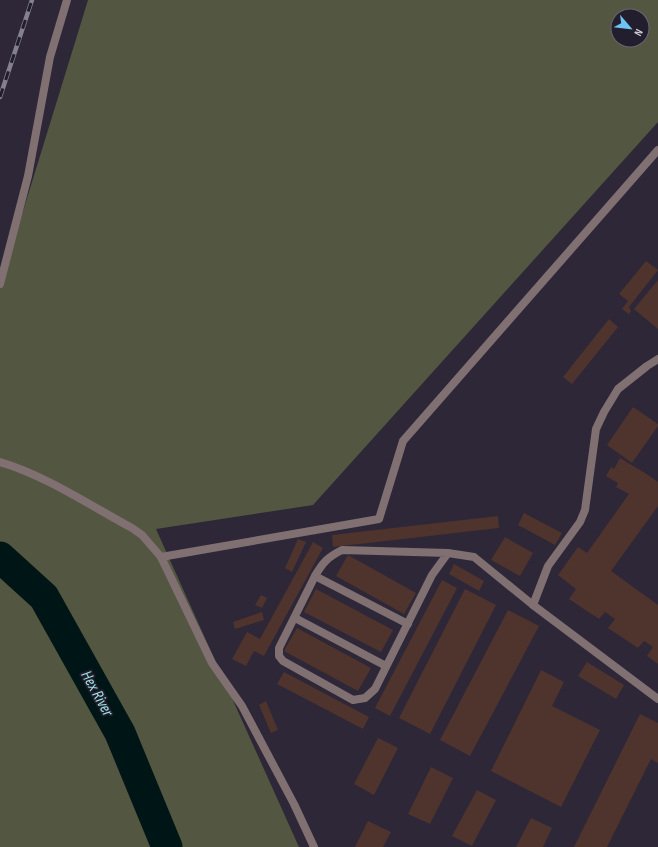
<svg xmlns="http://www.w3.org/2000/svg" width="658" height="847" font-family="'Sofia Sans Condensed',sans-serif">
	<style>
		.green { fill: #535640; fill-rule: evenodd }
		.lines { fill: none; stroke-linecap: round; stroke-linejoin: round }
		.river { stroke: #001616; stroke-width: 31 }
		.building { fill: #4f332d }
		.service { stroke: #807071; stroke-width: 8 }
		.minor { stroke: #807071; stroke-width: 8 }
		.rail-casing { stroke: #84808e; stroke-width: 4.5 }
		.rail { stroke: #231e2d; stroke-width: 3; stroke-dasharray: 9; stroke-linecap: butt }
		.labels { text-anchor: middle; stroke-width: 3.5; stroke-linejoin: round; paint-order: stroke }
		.water-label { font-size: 16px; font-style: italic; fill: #9be5e5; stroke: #231e2d }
	</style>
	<rect width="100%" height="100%" fill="#2d2738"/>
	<path class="green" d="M88 0H658V122L313 505 156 529 299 847H0V286ZM618 16H642V40H618Z"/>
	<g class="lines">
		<path class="river" d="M0 557 44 597 120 733 167 847"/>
	</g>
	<g class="building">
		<path d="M646 261 658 270 629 307 631 311 629 314 622 309 628 301 619 294Z"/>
		<path d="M658 280V329L634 309Z"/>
		<path d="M609 319 618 327 572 384 563 377Z"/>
		<path d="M633 407 658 424V426L632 463 607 445Z"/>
		<path d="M620 458 645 473 658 482V506L611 571 658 605V664L647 656 653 647 644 641 638 648 608 628 615 619 605 612 599 619 569 599 576 589 558 575 578 547 587 553 629 494 616 487 618 483 606 476 611 467 614 469Z"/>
		<path d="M524 513 562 533 555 545 518 525Z"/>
		<path d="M498 516 499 528 333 547 332 535Z"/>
		<path d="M505 537 533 553 520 576 491 560Z"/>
		<path d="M298 539 306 542 292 572 285 568Z"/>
		<path d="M313 542 323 548 264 656 254 651 246 666 232 659 247 632 260 639Z"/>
		<path d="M348 555 416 593 404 614 336 576Z"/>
		<path d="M454 564 484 581 479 591 449 574Z"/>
		<path d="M442 580 457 588 390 716 375 708Z"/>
		<path d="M316 589 393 630 381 652 304 612Z"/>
		<path d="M465 589 496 605 430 734 399 718Z"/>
		<path d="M261 595 267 598 262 608 255 605Z"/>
		<path d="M508 610 539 626 470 756 440 740Z"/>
		<path d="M262 612 264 620 235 629 233 622Z"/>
		<path d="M297 628 371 668 358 691 284 651Z"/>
		<path d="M587 662 624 685 616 699 578 676Z"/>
		<path d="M541 670 564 682 552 706 600 730 561 807 491 771Z"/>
		<path d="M284 672 369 717 363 729 277 684Z"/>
		<path d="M266 701 278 730 271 733 259 705Z"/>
		<path d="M640 714 658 723V763L651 759 607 847H574Z"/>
		<path d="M378 738 398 748 374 795 354 784Z"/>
		<path d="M431 767 453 778 430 824 408 814Z"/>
		<path d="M477 790 496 800 472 846 452 836Z"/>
		<path d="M531 818 552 828 543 847H516Z"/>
		<path d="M368 821 391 832 383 847H355Z"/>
	</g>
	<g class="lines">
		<g class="service">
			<path d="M0 462C45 475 91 506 132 528L142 535 161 557 212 663 242 706 294 804 314 847"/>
			<path d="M448 553 342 550C328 557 323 562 315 576L279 648V656L283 661 353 700 365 698 375 689 432 575 448 553 474 557 533 605 658 699"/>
			<path d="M315 576 408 624"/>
			<path d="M533 605 548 566 580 522 585 510 596 429 604 412 618 389 647 366 658 359"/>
			<path d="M295 618 386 666"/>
		</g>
		<g class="minor">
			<path d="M0 284 28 176 50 57 67 0"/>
			<path d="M161 557 379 519 403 441 658 150"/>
		</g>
		<g class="rail-casing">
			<path id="rail" d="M0 97 32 0"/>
		</g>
		<use href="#rail" class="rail"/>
	</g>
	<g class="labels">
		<g class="water-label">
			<text transform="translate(98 693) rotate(61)" y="6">Hex River</text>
		</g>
	</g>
	<g transform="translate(630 28) rotate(118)"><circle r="19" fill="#231e2d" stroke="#696572"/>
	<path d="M0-3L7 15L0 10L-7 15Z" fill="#6fc2f4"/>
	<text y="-6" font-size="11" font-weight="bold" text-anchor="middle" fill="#d2cfda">N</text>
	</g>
</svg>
